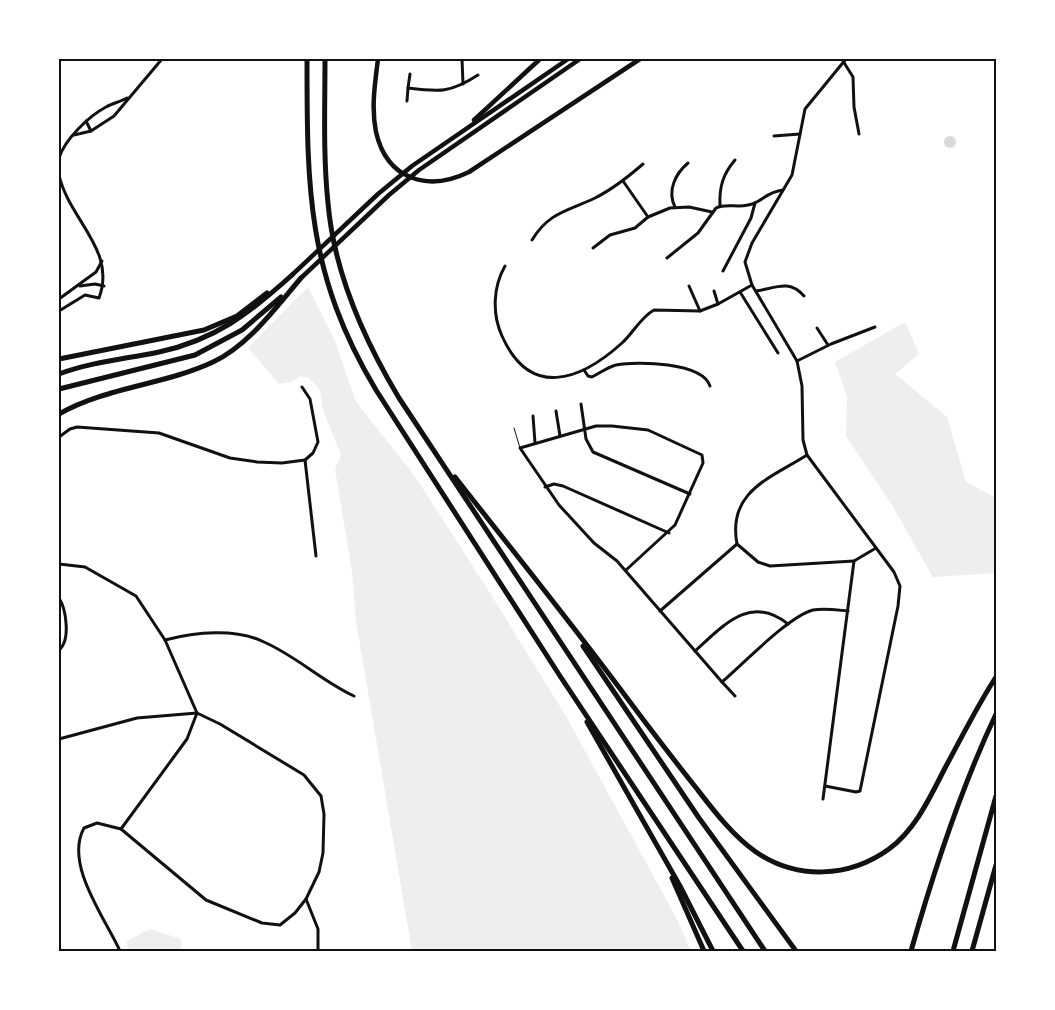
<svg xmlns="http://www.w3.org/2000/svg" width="1055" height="1010" font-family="Rubik,sans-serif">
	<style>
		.green { fill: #eee }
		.water { fill: #d9d9d9 }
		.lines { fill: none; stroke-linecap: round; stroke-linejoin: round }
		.service { stroke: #111; stroke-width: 1 }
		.minor { stroke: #111; stroke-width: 3 }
		.secondary { stroke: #111; stroke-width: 4.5 }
		.motorway { stroke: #111; stroke-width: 5 }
		.neatline { fill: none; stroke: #111; stroke-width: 2 }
	</style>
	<rect width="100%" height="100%" fill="#fff"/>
	<g class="green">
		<path d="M308 287 335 341 356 402 414 475 490 593 567 718 678 921 691 951H412L356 621 352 571 335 469 341 455 323 410 320 390 309 378 300 376 290 382 279 384 248 348Z"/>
		<path d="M905 322 919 354 895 374 947 417 966 482 996 498V573L933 577 892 505 846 436 847 396 835 362Z"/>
		<path d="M150 929 181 939V951H128L127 941Z"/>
	</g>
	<circle class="water" cx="950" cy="142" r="6"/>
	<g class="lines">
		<path class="service" d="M514 428 520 448"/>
		<g class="minor">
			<path d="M462 59 463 84"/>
			<path d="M843 61 853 77 854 107 859 134"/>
			<path d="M408 88 410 74"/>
			<path d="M407 101 408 88C440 92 450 93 478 75"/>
			<path d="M86 121 91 131"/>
			<path d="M74 135 91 131 114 116 162 59"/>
			<path d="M774 136 800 134"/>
			<path d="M59 158C65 139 89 116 106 107 113 103 120 102 127 98"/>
			<path d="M59 175C69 220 117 250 99 298L85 295 59 311"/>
			<path d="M623 181 648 217"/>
			<path d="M720 206C719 187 723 174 735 160"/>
			<path d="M675 207C667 191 675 174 688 163"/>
			<path d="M532 240C549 212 568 211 595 198 613 189 628 177 643 164"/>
			<path d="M593 248 610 235 635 228 648 217 670 208 689 207 712 212"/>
			<path d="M667 258 698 233 716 208C726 203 737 208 748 205 762 203 765 192 783 190"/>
			<path d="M505 266C493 287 492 314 502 336 530 399 580 381 622 343 633 333 641 317 654 310L700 311 718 304 752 285"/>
			<path d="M723 271 751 218 755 203"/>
			<path d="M80 286 95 284 104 286"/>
			<path d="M689 286 700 311"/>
			<path d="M714 291 718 304"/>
			<path d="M756 291C776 288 789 279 804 296"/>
			<path d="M740 292 778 353"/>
			<path d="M59 299 96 272 102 261"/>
			<path d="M817 328 828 345"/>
			<path d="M797 361 831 344 875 327"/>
			<path d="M584 370 588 376 592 377C600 373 608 367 616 365 637 361 702 362 710 386"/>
			<path d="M581 404 586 439 593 452 690 494"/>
			<path d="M556 411 560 436"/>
			<path d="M533 416 535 443"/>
			<path d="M59 437 70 429 77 427 159 433 230 458 257 462 282 463 305 460 313 453 318 442 310 399 302 387"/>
			<path d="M807 455C771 478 727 491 737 544L758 562 770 566 854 561"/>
			<path d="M305 460 316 556"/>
			<path d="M545 487 554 484 563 486 669 533"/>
			<path d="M59 564 85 567 136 596 165 640 197 713 187 739 121 829"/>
			<path d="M626 570 675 525 703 463 702 455 648 430 612 426H596L520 448 559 505 594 543 617 561 722 682 735 696"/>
			<path d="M59 598C66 609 71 640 59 650"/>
			<path d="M660 611 737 544"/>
			<path d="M165 640C195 632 236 628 264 642 296 656 322 681 354 696"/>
			<path d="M695 651C724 625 750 594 788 624"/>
			<path d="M722 682C743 664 789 616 813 610 825 608 837 610 848 611"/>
			<path d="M59 739 137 718 197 713 220 724 304 775 321 796 324 814 323 853 319 872 306 899 295 913 280 925 262 923 206 900 121 829 97 823 84 828C64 864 105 918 120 951"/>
			<path d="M825 786 856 792 860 791 898 606 900 586 894 572 807 455 803 440 802 386 797 361 752 285 745 262 752 243 792 175 805 109 846 59"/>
			<path d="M823 799 854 561 876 548"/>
			<path d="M306 899 318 929V951"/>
		</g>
		<g class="secondary">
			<path d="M378 59C375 83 371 108 376 132 387 180 428 192 469 172L640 59"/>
			<path d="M474 120 540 59"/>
			<path d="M292 275 378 194 412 166 568 59"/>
			<path d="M301 278 389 195 419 170 580 59"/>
		</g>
		<g class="motorway">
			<path d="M307 59C307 190 307 274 376 390L560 676 743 951"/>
			<path d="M325 59C325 107 323 155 328 203 334 273 363 338 399 398L765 951"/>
			<path d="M59 359 204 330 237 316 267 293"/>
			<path d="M59 374C91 362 125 359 159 352 215 340 250 313 292 275"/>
			<path d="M59 389 195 355 242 330 281 297"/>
			<path d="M59 414C106 387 164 385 213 362 249 345 276 307 301 278"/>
			<path d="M455 477C509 546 565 615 618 686 644 721 670 755 697 789 714 811 733 836 756 852 797 880 849 878 889 849 916 829 930 797 945 768 962 737 977 706 996 677"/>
			<path d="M583 646 699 818 796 951"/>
			<path d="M587 722 680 886 713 951"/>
			<path d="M672 878 704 951"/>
			<path d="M911 951C934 870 960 790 996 714"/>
			<path d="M953 951 996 796"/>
			<path d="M972 951 996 865"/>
		</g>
	</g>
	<rect width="1055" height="1010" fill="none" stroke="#ffffff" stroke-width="120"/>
	<rect x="60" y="60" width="935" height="890" class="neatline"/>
</svg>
